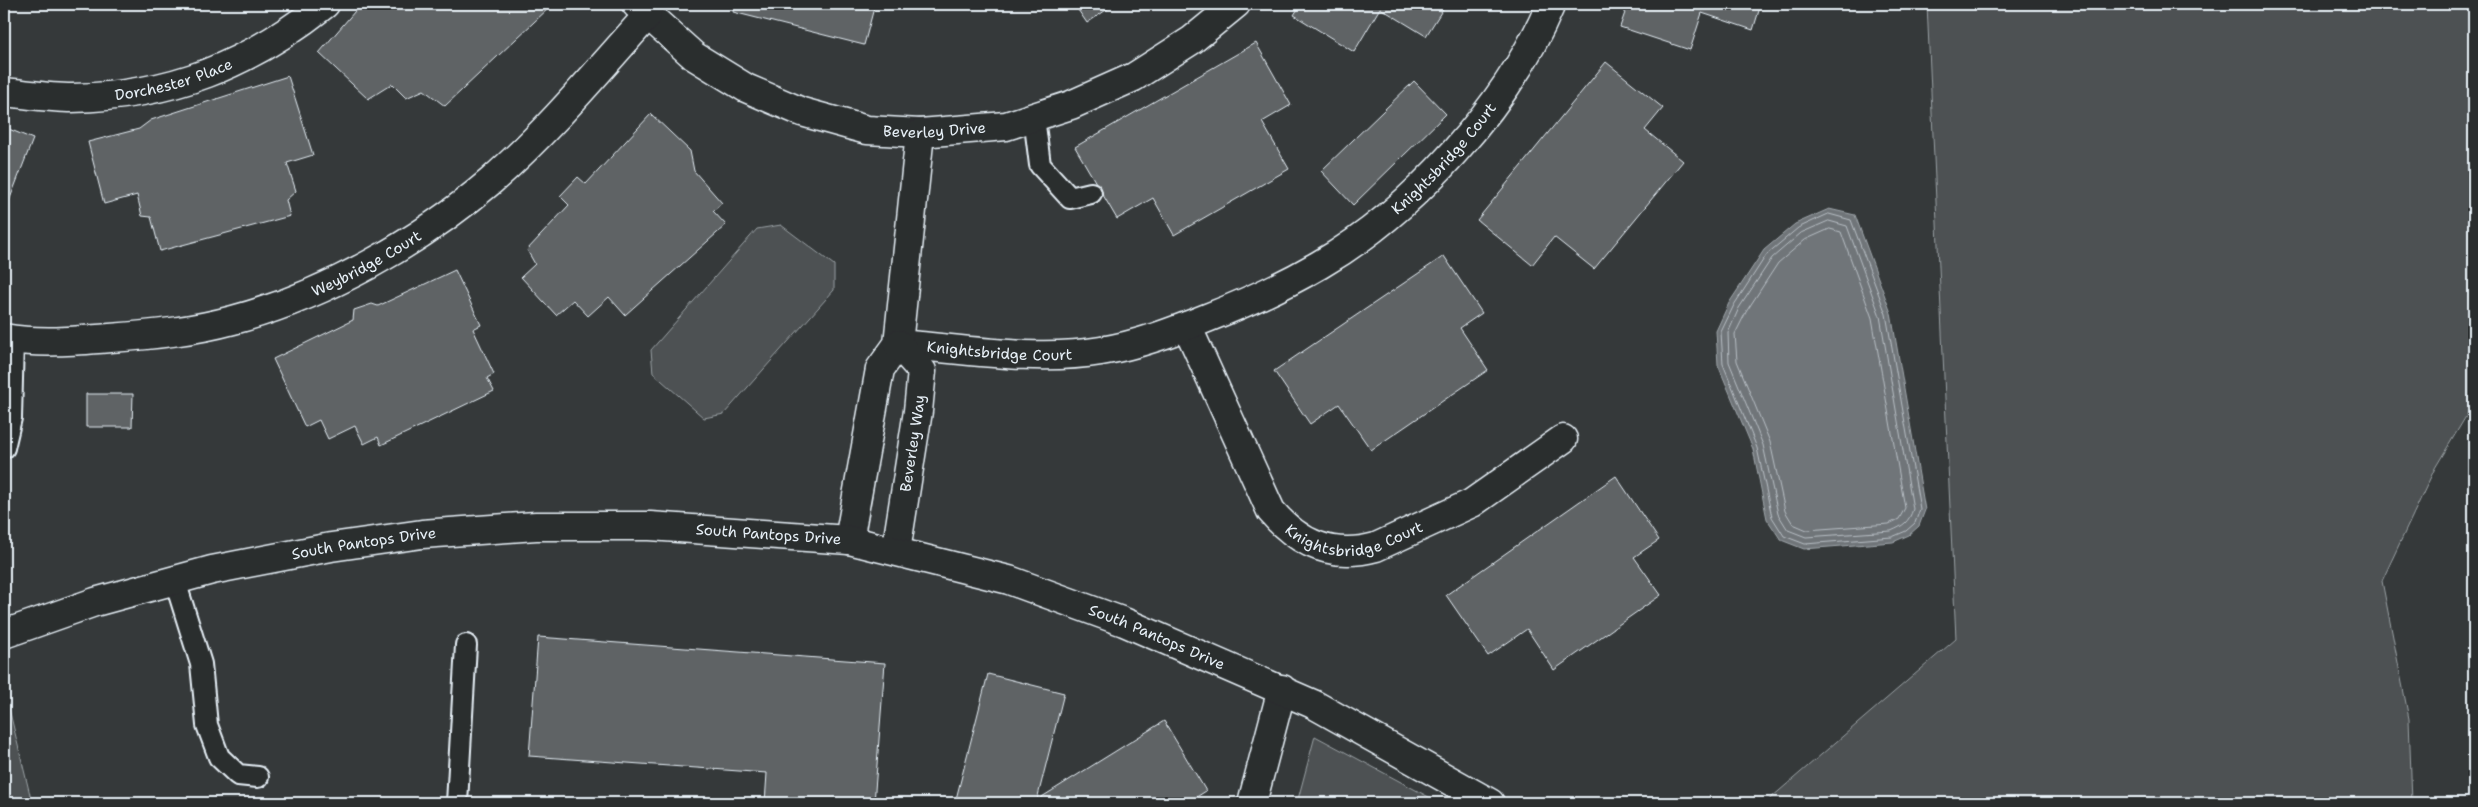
<svg xmlns="http://www.w3.org/2000/svg" width="2478" height="807" font-family="'Shantell Sans',sans-serif">
	<style>
		.green { fill: #4d5152; stroke: #9aa1a5 }
		.water { fill: #707579; stroke: #a0a7ac }
		.lines { fill: none; stroke-linecap: round; stroke-linejoin: round }
		.shore { stroke: #b8bfc5; stroke-width: 1 }
		.building { fill: #5f6365; stroke: #e8f1f8 }
		.service-casing { stroke: #e8f1f8; stroke-width: 24 }
		.minor-casing { stroke: #e8f1f8; stroke-width: 31 }
		.tertiary-casing { stroke: #e8f1f8; stroke-width: 31 }
		.service { stroke: #2a2d2e; stroke-width: 20 }
		.minor { stroke: #2a2d2e; stroke-width: 28 }
		.tertiary { stroke: #2a2d2e; stroke-width: 28 }
		.labels { text-anchor: middle; stroke-width: 5; stroke-linejoin: round; paint-order: stroke }
		.street-label { font-size: 15px; fill: #e8f1f8; stroke: #2a2d2e }
	</style>
	<rect width="100%" height="100%" fill="#35393a"/>
	<filter id="ink" filterUnits="userSpaceOnUse"><feTurbulence type="fractalNoise" baseFrequency=".02" numOctaves="2"/><feDisplacementMap in="SourceGraphic" scale="10" xChannelSelector="R" yChannelSelector="G"/><feConvolveMatrix kernelMatrix="1 2 1 2 8 2 1 2 1" color-interpolation-filters="sRGB"/></filter>
	<g filter="url(#ink)">
		<g class="green">
			<path d="M1927 4H2474V403L2435 468 2382 581 2409 719 2412 803H1765L1956 639Z"/>
			<path d="M781 225 834 265V290L724 414 704 418 653 373 651 350 757 229Z"/>
			<path d="M4 688 32 803H4Z"/>
			<path d="M1315 736 1440 803H1297Z"/>
		</g>
		<path class="water" d="M1829 209 1855 215 1891 313 1925 510 1919 526 1909 535 1893 542 1804 549 1781 540 1767 519 1753 449 1718 365 1716 331 1729 303 1764 250 1795 224Z"/>
		<g class="lines">
			<g class="shore">
				<path d="M1829 214 1851 220 1886 314 1920 509 1915 523 1906 531 1892 537 1805 544 1784 536 1772 517 1757 448 1723 364 1721 332 1734 305 1767 254 1798 228Z"/>
				<path d="M1829 221 1847 226 1880 316 1913 509C1909 522 1903 526 1891 531L1806 537 1788 530 1778 514 1763 445 1729 362 1728 333 1739 308 1772 258 1801 233Z"/>
				<path d="M1830 229 1841 232 1872 318 1905 508 1899 519 1889 524 1807 530 1793 524 1785 511 1770 442 1737 361 1735 334 1746 312 1778 263 1805 240Z"/>
			</g>
		</g>
		<g class="building">
			<path d="M361 4H549L551 6 445 106 424 90 406 98 392 84 368 99 319 53Z"/>
			<path d="M735 4H875L864 45 733 12Z"/>
			<path d="M1074 4H1115L1087 23Z"/>
			<path d="M1301 4H1446L1426 36 1380 8 1354 52 1294 15Z"/>
			<path d="M1628 4H1761L1753 30 1702 13 1690 50 1620 27Z"/>
			<path d="M1256 43 1291 105 1262 122 1289 169 1174 235 1153 198 1117 219 1075 147Z"/>
			<path d="M1606 62 1663 108 1645 130 1683 161 1594 269 1554 237 1532 265 1477 220Z"/>
			<path d="M288 76 313 155 287 163 296 191 286 200 290 216 160 251 151 217 142 216 137 195 104 204 88 142 139 129 151 120Z"/>
			<path d="M1414 81 1446 114 1353 205 1321 171Z"/>
			<path d="M651 114 690 151 694 171 722 203 713 211 726 225 625 315 609 297 588 316 573 300 556 315 521 277 535 264 527 250 569 205 560 196 578 177 586 184Z"/>
			<path d="M4 127 33 139 9 201 4 200Z"/>
			<path d="M1444 256 1482 313 1460 328 1488 370 1371 450 1339 404 1310 424 1274 371Z"/>
			<path d="M455 270 481 325 473 329 494 374 487 378 494 391 381 445 378 437 364 444 355 426 328 439 319 420 305 427 273 359 353 320 354 310 372 304 378 306Z"/>
			<path d="M86 394H133L132 427H86Z"/>
			<path d="M1616 476 1659 540 1634 557 1661 595 1554 670 1527 629 1488 656 1446 595Z"/>
			<path d="M538 637 885 663 874 803H765L767 773 529 756Z"/>
			<path d="M988 674 1064 693 1037 800 1164 721 1206 791 1187 803H955Z"/>
		</g>
		<g class="lines">
			<g class="service-casing">
				<g id="service">
					<path d="M1034 117 1040 165 1070 198 1091 193"/>
					<path d="M4 448 11 418 13 340"/>
					<path d="M175 581 201 664 207 725 219 757 238 775 258 777"/>
					<path d="M457 803 466 645"/>
				</g>
			</g>
			<g class="minor-casing">
				<g id="minor">
					<path id="s1" d="M636 4 694 56 746 88 802 112 867 130 920 133 1006 126 1071 105 1134 77 1192 40 1236 4"/>
					<path id="s2" d="M4 92C26 94 50 98 72 98 172 96 248 65 325 4"/>
					<path id="s3" d="M1187 326 1271 511C1299 544 1332 559 1376 547L1472 503 1563 439"/>
					<path id="s4" d="M4 338C38 344 75 341 110 338 151 335 193 331 233 320 324 296 420 242 491 181 548 131 597 72 647 16"/>
					<path id="s5" d="M898 344C963 349 1036 362 1101 351 1138 345 1172 332 1207 318 1246 303 1283 286 1319 265 1413 211 1509 104 1551 4"/>
					<path d="M849 540 880 369 898 344 920 133"/>
					<path id="s6" d="M896 551 918 411 922 371 898 344"/>
					<path d="M1252 803 1282 689"/>
				</g>
			</g>
			<g class="tertiary-casing">
				<g id="tertiary">
					<path id="s7" d="M4 634 95 602 212 570 331 547 422 534 536 526H650L849 540 1009 580 1124 622 1313 704 1490 803"/>
				</g>
			</g>
			<use href="#service" class="service"/>
			<use href="#minor" class="minor"/>
			<use href="#tertiary" class="tertiary"/>
		</g>
	</g>
	<g class="labels">
		<g class="street-label">
			<text dy="5" stroke="none"><textPath href="#s2" startOffset="172">Dorchester Place</textPath></text>
			<text dy="5" stroke="none"><textPath href="#s1" startOffset="335">Beverley Drive</textPath></text>
			<text dy="5" stroke="none"><textPath href="#s5" startOffset="604">Knightsbridge Court</textPath></text>
			<text dy="5" stroke="none"><textPath href="#s4" startOffset="376">Weybridge Court</textPath></text>
			<text dy="5" stroke="none"><textPath href="#s5" startOffset="102">Knightsbridge Court</textPath></text>
			<text dy="5" stroke="none"><textPath href="#s6" startOffset="109">Beverley Way</textPath></text>
			<text dy="5" stroke="none"><textPath href="#s3" startOffset="299">Knightsbridge Court</textPath></text>
			<text dy="5" stroke="none"><textPath href="#s7" startOffset="778">South Pantops Drive</textPath></text>
			<text dy="5" stroke="none"><textPath href="#s7" startOffset="372">South Pantops Drive</textPath></text>
			<text dy="5" stroke="none"><textPath href="#s7" startOffset="1182">South Pantops Drive</textPath></text>
		</g>
	</g>
	<rect width="2478" height="807" fill="none" stroke="#2a2d2e" stroke-width="20"/>
	<rect x="10" y="10" width="2458" height="787" fill="none" stroke="#e8f1f8" stroke-width="2" filter="url(#ink)"/>
</svg>
